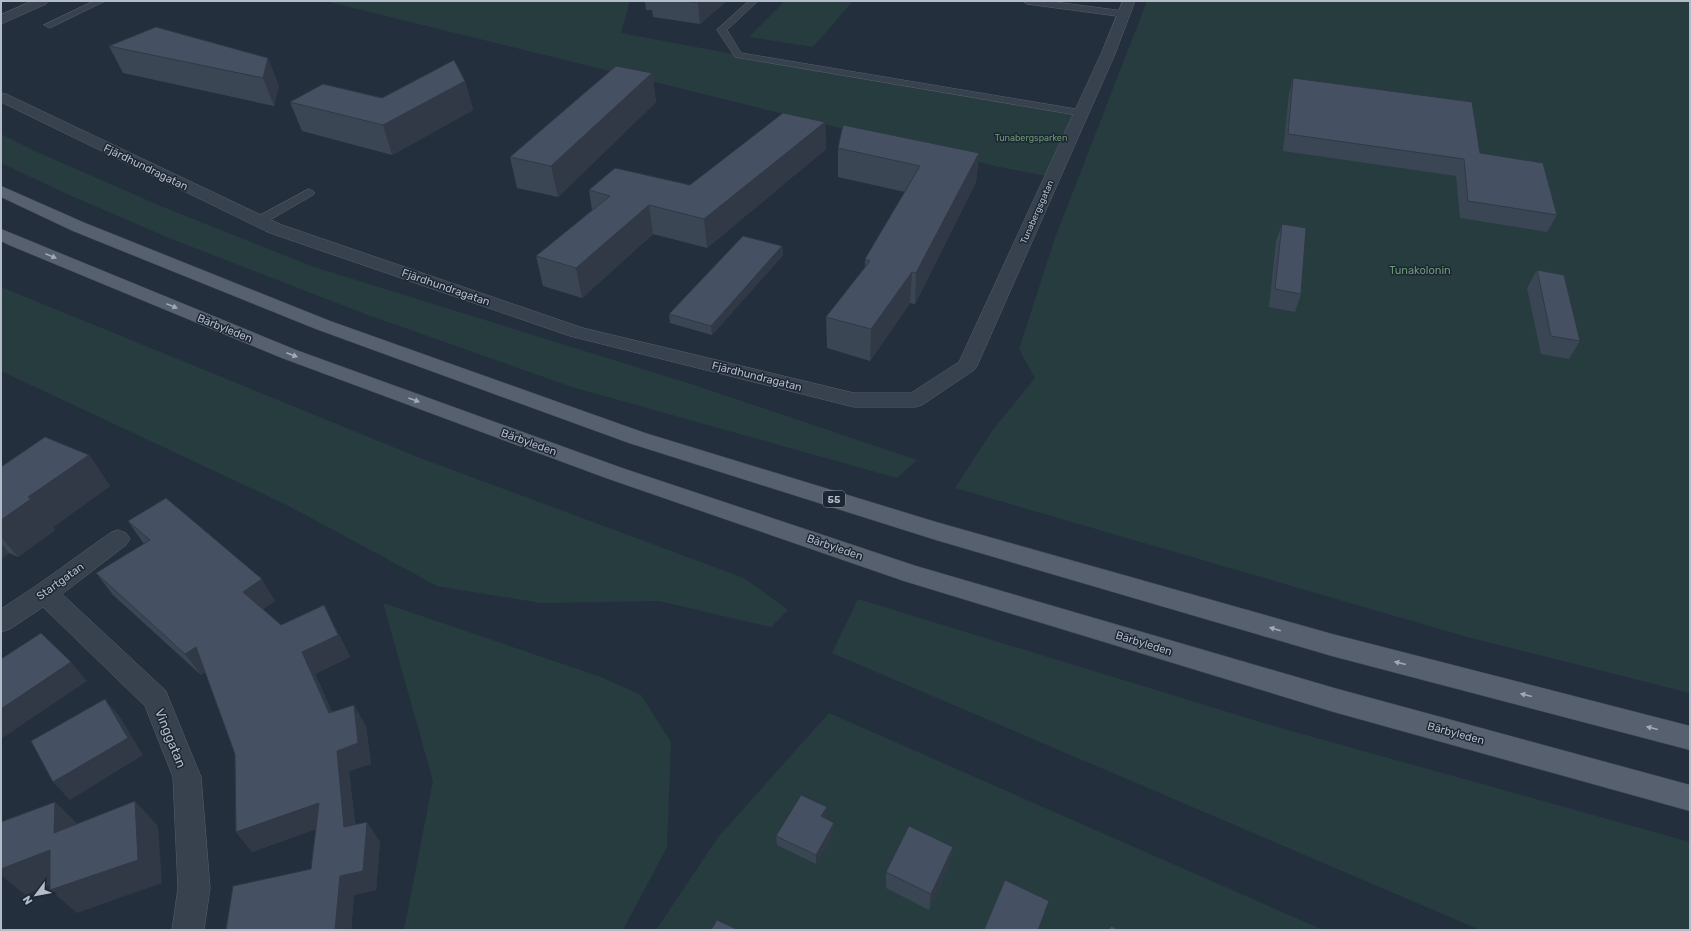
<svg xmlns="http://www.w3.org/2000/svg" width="1691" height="931" font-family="Rubik,sans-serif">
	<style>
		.green { fill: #263c3f }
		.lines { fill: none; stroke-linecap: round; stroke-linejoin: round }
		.lane-casing { stroke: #565f6c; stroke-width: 1 }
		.street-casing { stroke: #565f6c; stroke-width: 1 }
		.primary-casing { stroke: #414a57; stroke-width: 1 }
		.lane { fill: #38414e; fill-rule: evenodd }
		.street { fill: #38414e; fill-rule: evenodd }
		.primary { fill: #56606e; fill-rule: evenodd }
		.wall { fill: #3b4654 }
		.shaded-wall { fill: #303945 }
		.building { fill: #455162; stroke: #303945 }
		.oneway { fill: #a1aab7 }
		.labels { text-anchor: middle; stroke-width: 3; stroke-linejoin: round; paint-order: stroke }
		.far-park-label { font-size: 9px; fill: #6b9a76; stroke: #1d2633 }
		.far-street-label { font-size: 9px; fill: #b4bcc9; stroke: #1d2633 }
		.shield { fill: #1d2633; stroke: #878f9c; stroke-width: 1 }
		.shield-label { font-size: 10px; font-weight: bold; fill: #b4bcc9 }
		.street-label { font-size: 11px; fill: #b4bcc9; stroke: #1d2633 }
		.park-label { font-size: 11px; fill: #6b9a76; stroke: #1d2633 }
		.near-street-label { font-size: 13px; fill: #b4bcc9; stroke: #1d2633 }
	</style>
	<rect width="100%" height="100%" fill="#242f3e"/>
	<g class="green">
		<path d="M325 1H630L621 33 738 55 1082 113 1053 177 999 167Z"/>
		<path d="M785 1H853L813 47 749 37Z"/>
		<path d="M1147 1H1690V693L1467 637 955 488 992 431 1035 378 1019 349 1055 238Z"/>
		<path d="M1 134 37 152 163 207 314 267 694 385 917 460 897 478 572 387 368 315 169 238 67 194 1 163Z"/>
		<path d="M1 287 420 458 744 578 788 610 771 627 659 601 541 603 437 586 287 505 1 371Z"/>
		<path d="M858 599 1277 727 1690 842V930H1480L832 653Z"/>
		<path d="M383 603 601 677 641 695 671 742 667 847 623 930H404L433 781Z"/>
		<path d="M829 713 1323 930H656L719 836Z"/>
	</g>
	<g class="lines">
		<g class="lane-casing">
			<g id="lane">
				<path d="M94 1H105L52 27 49 28 44 25Z"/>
				<path d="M749 1H758L727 30 741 53 1082 110 1087 113 1082 116 735 57 717 30Z"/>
				<path d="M1023 1H1047L1124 11 1128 14 1124 17 1027 4Z"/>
				<path d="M309 189 313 191 315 193 313 195 263 224H255L253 221 255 218Z"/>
			</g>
		</g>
		<g class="street-casing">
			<g id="street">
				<path d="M32 1H48L46 4 1 24V15Z"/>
				<path d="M1123 1H1135L1115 54 977 366 974 370 922 405 915 407H854L570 336 270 233 1 102V93L6 94 282 225 583 328 854 393H911L959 362 1101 54Z"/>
				<path d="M118 530 126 533 130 539 126 545 62 594 166 691 169 699 201 777 210 888 204 930H172L178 888 173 777 145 706 43 607 10 629 1 632V609L36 586 110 533Z"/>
			</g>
		</g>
		<g class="primary-casing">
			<g id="primary">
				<path d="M1 186 85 223 330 321 645 433 936 522 1332 634 1690 726V750L1332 656 936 540 629 443 316 329 73 231 1 197Z"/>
				<path d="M1 229 296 350 622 468 916 566 1334 688 1690 785V811L1334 712 904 581 606 478 282 358 9 245 1 241Z"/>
			</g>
		</g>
		<use href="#lane" class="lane"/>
		<use href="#street" class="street"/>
		<use href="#primary" class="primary"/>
	</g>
	<g class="wall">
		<path d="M645 1H727L700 24 653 17 652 10H646Z"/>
		<path d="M156 27 279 85 274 106 123 73 109 46Z"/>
		<path d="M652 73 656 102 558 197 517 188 510 157Z"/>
		<path d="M1293 78 1480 153 1557 215 1547 232 1460 218 1456 176 1283 151 1289 94Z"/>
		<path d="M465 81 473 110 392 155 302 131 290 102 382 98Z"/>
		<path d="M825 122 826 149 707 248 653 234 582 298 543 286 536 256 592 210 589 190 690 185Z"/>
		<path d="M838 148 979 153 976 182 915 304 910 303 870 361 827 348 826 317 865 267V259L905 192 838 177Z"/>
		<path d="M1282 224 1301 294 1295 312 1269 307 1276 241Z"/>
		<path d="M782 246 783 255 712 335 670 323 669 314Z"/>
		<path d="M1537 270 1580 341 1569 359 1541 354 1527 288Z"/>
		<path d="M89 455 110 486 53 527 55 530 18 557 9 553 1 559V467Z"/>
		<path d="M128 521 275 601 263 609 281 625 335 627 350 657 315 674 332 712 366 726 371 764 349 771 355 824 380 842 376 890 354 895 351 930H226L311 869 316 829 252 852 236 832 235 754 205 672 201 675 113 595 96 573 144 544Z"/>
		<path d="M827 807V816L825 819 834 823V832L816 864 777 845 776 836Z"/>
		<path d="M953 847 950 863 929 910 886 888V872Z"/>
	</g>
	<g class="shaded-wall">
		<path d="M701 1H727L700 24 698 3Z"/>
		<path d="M268 58 279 85 274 106 263 78Z"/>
		<path d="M652 73 656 102 558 197 551 166Z"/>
		<path d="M465 81 473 110 392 155 383 125Z"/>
		<path d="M825 122 826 149 707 248 704 219Z"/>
		<path d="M979 153 976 182 915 304 916 273Z"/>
		<path d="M649 205 653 234 582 298 576 268Z"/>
		<path d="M782 246 783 255 712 335 711 326Z"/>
		<path d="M912 272 910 303 870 361 871 329Z"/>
		<path d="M89 455 110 486 53 527 55 530 18 557 1 537V520L28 497Z"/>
		<path d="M1 543 9 553 1 559Z"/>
		<path d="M262 579 275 601 257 613 243 592Z"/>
		<path d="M324 605 350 657 315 674 342 734 329 713 302 652Z"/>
		<path d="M196 647 211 668 201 675 185 654Z"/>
		<path d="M71 662 87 681 1 739V709Z"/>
		<path d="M105 699 120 717 143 755 70 800 53 782Z"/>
		<path d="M354 705 366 726 371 764 349 771 357 846 344 827 337 751Z"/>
		<path d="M135 801 158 826 162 883 77 913 50 890Z"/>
		<path d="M55 802 80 826 54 833Z"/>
		<path d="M319 803 333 823 252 852 236 832Z"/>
		<path d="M827 807V816L821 825V816Z"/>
		<path d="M367 822 380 842 376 890 354 895 351 930H335L340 876Z"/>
		<path d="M834 823V832L816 864V855Z"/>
		<path d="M953 847 950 863 929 910 931 894Z"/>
		<path d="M50 850 77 874 25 895 1 875V869Z"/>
		<path d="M1049 901 1044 917 1039 930H1038Z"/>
	</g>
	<g class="building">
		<path d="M684 1H701L698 3Z"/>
		<path d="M156 27 268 58 263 78 109 46Z"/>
		<path d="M454 60 465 81 383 125 290 102 323 84 382 98Z"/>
		<path d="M616 66 652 73 551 166 510 157Z"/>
		<path d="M1293 78 1472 102 1480 153 1543 163 1557 215 1468 201 1464 159 1288 134Z"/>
		<path d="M783 113 825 122 704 219 649 205 576 268 536 256 610 196 589 190 615 168 690 185Z"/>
		<path d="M843 125 979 153 916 273 912 272 871 329 826 317 870 261 865 259 920 166 838 148Z"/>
		<path d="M1282 224 1306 228 1301 294 1275 289Z"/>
		<path d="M743 236 782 246 711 326 669 314Z"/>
		<path d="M1537 270 1564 275 1580 341 1551 336Z"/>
		<path d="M45 437 89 455 28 497 31 499 1 520V467Z"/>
		<path d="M166 498 262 579 243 592 281 625 324 605 338 635 302 652 329 713 354 705 358 743 337 751 344 827 367 822 363 871 340 876 335 930H226L233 886 311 869 319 803 236 832 235 754 196 647 185 654 96 573 150 540 128 521Z"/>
		<path d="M41 633 71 662 1 709V659Z"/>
		<path d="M105 699 128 738 53 782 31 741Z"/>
		<path d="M801 795 827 807 821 816 834 823 816 855 776 836Z"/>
		<path d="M135 801 138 860 50 890V850L1 869V822L55 802 54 833Z"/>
		<path d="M909 826 953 847 931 894 886 872Z"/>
		<path d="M1005 880 1049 901 1038 930H984Z"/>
		<path d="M717 920 738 930H711Z"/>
		<path d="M1111 926 1119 930H1109Z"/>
	</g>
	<defs><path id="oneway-solid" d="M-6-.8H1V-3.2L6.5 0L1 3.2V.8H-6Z"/></defs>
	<g class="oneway">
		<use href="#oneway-solid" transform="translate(51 256) rotate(22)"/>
		<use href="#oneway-solid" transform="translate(172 306) rotate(22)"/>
		<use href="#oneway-solid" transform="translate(292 355) rotate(21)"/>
		<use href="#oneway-solid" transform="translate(414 400) rotate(20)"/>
		<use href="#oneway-solid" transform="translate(1275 629) rotate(-164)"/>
		<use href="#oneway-solid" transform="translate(1400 663) rotate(-166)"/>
		<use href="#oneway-solid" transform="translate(1526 695) rotate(-166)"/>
		<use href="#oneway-solid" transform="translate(1652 728) rotate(-166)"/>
	</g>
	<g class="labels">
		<g class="far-park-label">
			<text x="1031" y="141">Tunabergsparken</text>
		</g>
		<g class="far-street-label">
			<text transform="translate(1037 212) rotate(-66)" y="3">Tunabergsgatan</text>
		</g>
		<rect class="shield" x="823" y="491" width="22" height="16" rx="3"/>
		<g class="shield-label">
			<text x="834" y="503">55</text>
		</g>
		<g class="street-label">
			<text transform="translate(146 167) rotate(26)" y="4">Fjärdhundragatan</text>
			<text transform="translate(446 287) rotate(19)" y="4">Fjärdhundragatan</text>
			<text transform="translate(225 328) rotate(22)" y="4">Bärbyleden</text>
			<text transform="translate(757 376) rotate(14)" y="4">Fjärdhundragatan</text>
			<text transform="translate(529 442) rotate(20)" y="4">Bärbyleden</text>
			<text transform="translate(835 547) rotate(19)" y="4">Bärbyleden</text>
			<text transform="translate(60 581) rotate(-36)" y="4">Startgatan</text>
			<text transform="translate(1144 643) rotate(17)" y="4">Bärbyleden</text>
			<text transform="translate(1456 733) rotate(15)" y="4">Bärbyleden</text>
		</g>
		<g class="park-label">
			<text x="1420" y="274">Tunakolonin</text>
		</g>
		<g class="near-street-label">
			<text transform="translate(171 738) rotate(68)" y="5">Vinggatan</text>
		</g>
	</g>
	<rect width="1691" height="931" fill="none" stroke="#b4bcc9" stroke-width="4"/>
	<g transform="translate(36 895) rotate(238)" stroke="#1d2633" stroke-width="3" paint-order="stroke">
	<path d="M0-3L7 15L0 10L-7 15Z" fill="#b4bcc9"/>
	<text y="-6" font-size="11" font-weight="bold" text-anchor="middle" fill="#b4bcc9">N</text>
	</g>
</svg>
